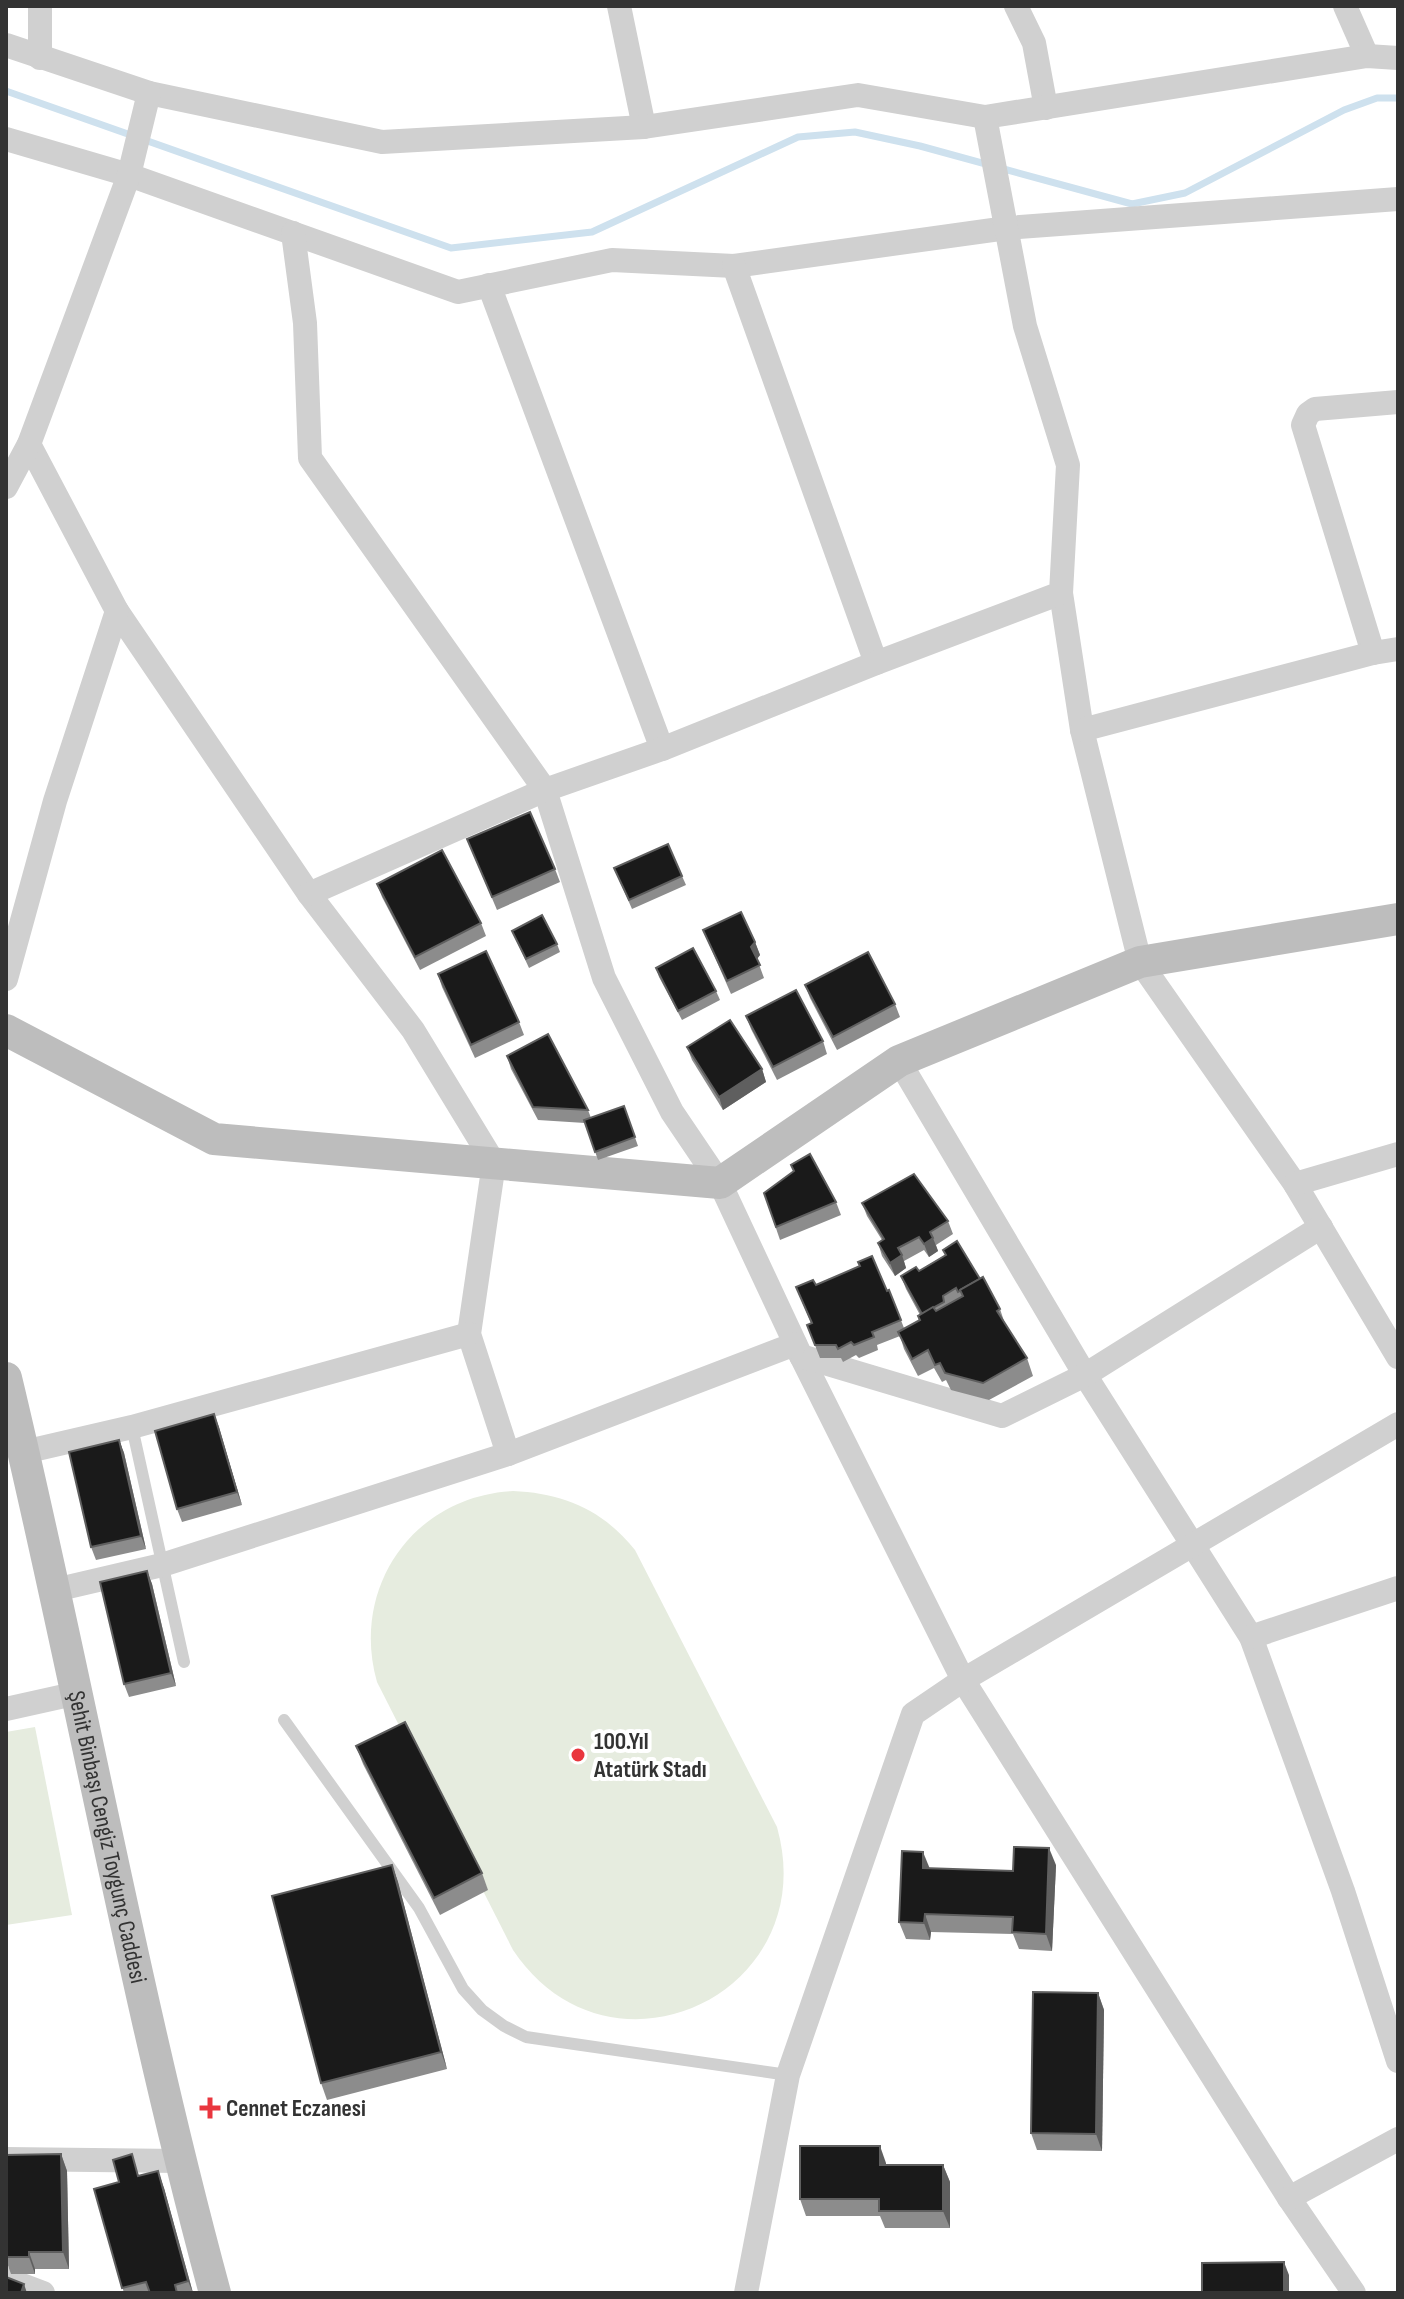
<svg xmlns="http://www.w3.org/2000/svg" width="1404" height="2299" font-family="'Sofia Sans Condensed',sans-serif">
	<style>
		.green { fill: #e6ecdf }
		.lines { fill: none; stroke-linecap: round; stroke-linejoin: round }
		.stream { stroke: #cee1ee; stroke-width: 7 }
		.lane { stroke: #d0d0d0; stroke-width: 12 }
		.street { stroke: #d0d0d0; stroke-width: 24 }
		.secondary { stroke: #bdbdbd; stroke-width: 32 }
		.wall { fill: #8c8c8c }
		.shaded-wall { fill: #5f5f5f }
		.building { fill: #1a1a1a; stroke: #5f5f5f; stroke-width: 2 }
		.poi-dot { fill: #e9363e; stroke: #fff; stroke-width: 3 }
		.labels { text-anchor: middle; stroke-width: 8; stroke-linejoin: round; paint-order: stroke }
		.poi-label { font-size: 24px; font-weight: bold; fill: #333; stroke: #fff; text-anchor: start }
		.street-label { font-size: 24px; fill: #333; stroke: #fff }
	</style>
	<rect width="100%" height="100%" fill="#fff"/>
	<g class="green">
		<path d="M513 1491C563 1493 603 1510 635 1550L777 1827C824 1994 609 2094 513 1950L377 1682C350 1587 414 1496 513 1491Z"/>
		<path d="M35 1727 72 1915 6 1925V1732Z"/>
	</g>
	<g class="lines">
		<path class="stream" d="M6 91 451 248 592 232 798 137 855 132 920 146 1132 204 1185 193 1344 110 1377 98H1398"/>
		<g class="lane">
			<path d="M132 1427 184 1662"/>
			<path d="M284 1720 419 1908 463 1989 482 2010 504 2026 526 2037 788 2075"/>
		</g>
		<g class="street">
			<path d="M619 6 644 127"/>
			<path d="M1016 6 1034 43 1046 108"/>
			<path d="M1345 6 1367 56"/>
			<path d="M6 45 149 93 382 142 644 127 858 95 985 117 1367 56 1398 58"/>
			<path d="M40 58V6"/>
			<path d="M6 139 129 175 458 292 612 260 734 266 1007 228 1398 199"/>
			<path d="M293 233 305 323 310 458 545 790 604 978 672 1112 720 1183 801 1356 963 1680 1289 2198 1354 2293"/>
			<path d="M734 266 876 663"/>
			<path d="M489 285 662 749"/>
			<path d="M29 444 117 611 309 894 413 1030 494 1163 469 1334 508 1454"/>
			<path d="M6 487 29 444 129 175 149 93"/>
			<path d="M1061 593 1082 730 1140 962 1295 1184 1398 1357"/>
			<path d="M1373 653 1303 425 1308 414 1315 409 1398 402"/>
			<path d="M1082 730 1373 653 1398 649"/>
			<path d="M309 894 545 790 662 749 876 663 1061 593 1068 465 1025 326 985 117"/>
			<path d="M6 979 55 801 117 611"/>
			<path d="M899 1061 1085 1375 1251 1637 1343 1891 1398 2061"/>
			<path d="M1295 1184 1398 1154"/>
			<path d="M801 1356 1002 1416 1085 1375 1321 1227"/>
			<path d="M24 1452 132 1427 469 1334"/>
			<path d="M55 1590 162 1565 508 1454 795 1344"/>
			<path d="M1251 1637 1398 1588"/>
			<path d="M6 1709 78 1693"/>
			<path d="M6 2159 179 2161"/>
			<path d="M1289 2198 1398 2139"/>
			<path d="M6 2279 43 2293"/>
			<path d="M746 2293 788 2075 913 1714 963 1680 1398 1424"/>
		</g>
		<g class="secondary">
			<path d="M6 1030 214 1139 720 1183 899 1061 1140 962 1398 919"/>
			<path id="s1" d="M6 1378C79 1682 133 1991 215 2293"/>
		</g>
	</g>
	<g class="wall">
		<path d="M467 839 555 869 560 882 497 910Z"/>
		<path d="M614 868 682 876 686 885 632 909Z"/>
		<path d="M377 884 481 923 486 936 420 970 382 897Z"/>
		<path d="M703 930 755 942 760 955 757 959 764 978 731 994Z"/>
		<path d="M512 931 557 944 560 952 529 968Z"/>
		<path d="M656 968 716 991 720 1000 682 1020 659 977Z"/>
		<path d="M438 974 519 1022 524 1035 475 1058 442 987Z"/>
		<path d="M805 985 895 1004 900 1017 837 1050 810 998Z"/>
		<path d="M746 1016 823 1041 827 1054 777 1080 751 1029Z"/>
		<path d="M687 1047 762 1069 766 1082 723 1110 692 1060Z"/>
		<path d="M507 1056 588 1110 591 1118 624 1106 638 1146 598 1160 585 1123 538 1120 511 1069Z"/>
		<path d="M794 1172 836 1202 841 1215 780 1240 764 1193Z"/>
		<path d="M862 1203 948 1221 953 1234 936 1245 938 1251 929 1257 924 1250 904 1261 906 1268 895 1276 882 1256 878 1243 882 1240 867 1216Z"/>
		<path d="M943 1250 1000 1309 1005 1324 1027 1358 1033 1376 989 1400 951 1390 946 1380 942 1382 934 1368 918 1376 904 1349 900 1336 877 1345 878 1350 859 1358 856 1355 843 1362 841 1358H820L807 1325 811 1323 796 1287 816 1285 887 1291 889 1290 904 1328 919 1321 918 1316 920 1315 906 1289 901 1276 919 1271 945 1255Z"/>
		<path d="M214 1414 242 1505 182 1522 177 1509Z"/>
		<path d="M119 1440 124 1453 146 1549 96 1560 91 1547Z"/>
		<path d="M147 1571 152 1584 176 1686 129 1697 124 1684Z"/>
		<path d="M356 1746 482 1873 488 1890 440 1915 363 1764Z"/>
		<path d="M392 1865 398 1882 447 2069 327 2100 321 2083Z"/>
		<path d="M1056 1865 1052 1951 1019 1949 1013 1934 931 1932 930 1940 906 1939 899 1922 929 1868 1013 1871Z"/>
		<path d="M1098 1993 1104 2010 1102 2151 1037 2150 1031 2133Z"/>
		<path d="M61 2154 67 2171 69 2269H35V2274H11L6 2260V2155Z"/>
		<path d="M886 2163V2165H943L950 2182V2228H885L880 2216H806L800 2199Z"/>
		<path d="M139 2176 164 2188 193 2293H124L94 2189Z"/>
	</g>
	<g class="shaded-wall">
		<path d="M755 942 760 955 756 960 751 947Z"/>
		<path d="M762 1069 766 1082 723 1110 719 1097Z"/>
		<path d="M933 1238 938 1251 929 1257 924 1244Z"/>
		<path d="M902 1255 906 1268 895 1276 890 1263Z"/>
		<path d="M214 1414 219 1427 242 1505 237 1492Z"/>
		<path d="M119 1440 124 1453 146 1549 141 1536Z"/>
		<path d="M147 1571 152 1584 176 1686 171 1673Z"/>
		<path d="M1049 1848 1056 1865 1052 1951 1046 1934Z"/>
		<path d="M923 1852 930 1869 923 1868Z"/>
		<path d="M392 1865 398 1882 447 2069 441 2052Z"/>
		<path d="M925 1914 931 1932 930 1940 924 1923Z"/>
		<path d="M1098 1993 1104 2010 1102 2151 1096 2134Z"/>
		<path d="M880 2146 886 2163V2182L880 2165Z"/>
		<path d="M61 2154 67 2171 69 2269 63 2252Z"/>
		<path d="M943 2165 950 2182V2228L943 2211Z"/>
		<path d="M158 2171 164 2188 193 2293 188 2281Z"/>
		<path d="M29 2252 35 2269V2274L29 2257Z"/>
		<path d="M1284 2262 1289 2275V2293H1284Z"/>
		<path d="M24 2284 27 2293H21Z"/>
	</g>
	<g class="building">
		<path d="M530 812 555 869 492 897 467 839Z"/>
		<path d="M668 844 682 876 629 900 614 868Z"/>
		<path d="M442 850 481 923 415 957 377 884Z"/>
		<path d="M741 912 755 942 751 947 760 965 727 981 703 930Z"/>
		<path d="M542 915 557 944 526 959 512 931Z"/>
		<path d="M693 948 716 991 678 1011 656 968Z"/>
		<path d="M486 951 519 1022 471 1045 438 974Z"/>
		<path d="M868 952 895 1004 833 1037 805 985Z"/>
		<path d="M796 990 823 1041 773 1067 746 1016Z"/>
		<path d="M730 1020 762 1069 719 1097 687 1047Z"/>
		<path d="M548 1034 588 1110 533 1107 507 1056Z"/>
		<path d="M624 1106 635 1137 595 1152 584 1120Z"/>
		<path d="M810 1154 836 1202 776 1227 764 1193 794 1171 791 1165Z"/>
		<path d="M914 1174 948 1221 930 1232 933 1238 924 1244 919 1237 898 1248 902 1255 890 1263 878 1243 884 1239 862 1203Z"/>
		<path d="M957 1241 980 1279 960 1290V1291L958 1292 956 1288 943 1296 944 1302 922 1314 901 1276 916 1267 919 1271 946 1255 943 1250Z"/>
		<path d="M872 1256 887 1291 889 1290 901 1320 872 1332 874 1337 854 1345 851 1342 838 1349 836 1345H815L807 1325 812 1323 796 1287 813 1280 816 1285 860 1266 858 1262Z"/>
		<path d="M983 1277 1000 1309 997 1311 1027 1358 983 1383 945 1373 940 1363 935 1365 928 1350 912 1359 898 1332 920 1320 918 1316 933 1307 936 1311 963 1296 960 1290Z"/>
		<path d="M214 1414 237 1492 177 1509 155 1431Z"/>
		<path d="M119 1440 141 1536 91 1547 69 1452Z"/>
		<path d="M147 1571 171 1673 124 1684 100 1582Z"/>
		<path d="M405 1722 482 1873 434 1898 356 1746Z"/>
		<path d="M1014 1847 1049 1848 1046 1934 1012 1932 1013 1917 925 1914 924 1923 899 1922 902 1851 923 1852V1868L1013 1871Z"/>
		<path d="M392 1865 441 2052 321 2083 272 1896Z"/>
		<path d="M1033 1992 1098 1993 1096 2134 1031 2133Z"/>
		<path d="M800 2146H880V2165H943V2211H879V2199H800Z"/>
		<path d="M61 2154 63 2252H29V2257H6V2155Z"/>
		<path d="M132 2154 138 2176 158 2171 188 2281 175 2285 177 2293H150L146 2282 122 2288 94 2189 119 2182 113 2160Z"/>
		<path d="M1284 2262V2293H1202V2263Z"/>
		<path d="M6 2277 24 2284 21 2293H6Z"/>
	</g>
	<g class="poi-dot">
		<circle cx="578" cy="1755" r="8"/>
		<path d="M206 2096h8v8h8v8h-8v8h-8v-8h-8v-8h8z"/>
	</g>
	<g class="labels">
		<g class="poi-label">
			<text x="594" y="1749">100.Yıl<tspan x="594" dy="28">Atatürk Stadı</tspan></text>
			<text x="226" y="2116">Cennet Eczanesi</text>
		</g>
		<g class="street-label">
			<text dy="8" stroke="none"><textPath href="#s1" startOffset="470">Şehit Binbaşı Cengiz Toygunç Caddesi</textPath></text>
		</g>
	</g>
	<rect width="1404" height="2299" fill="none" stroke="#333333" stroke-width="16"/>
</svg>
